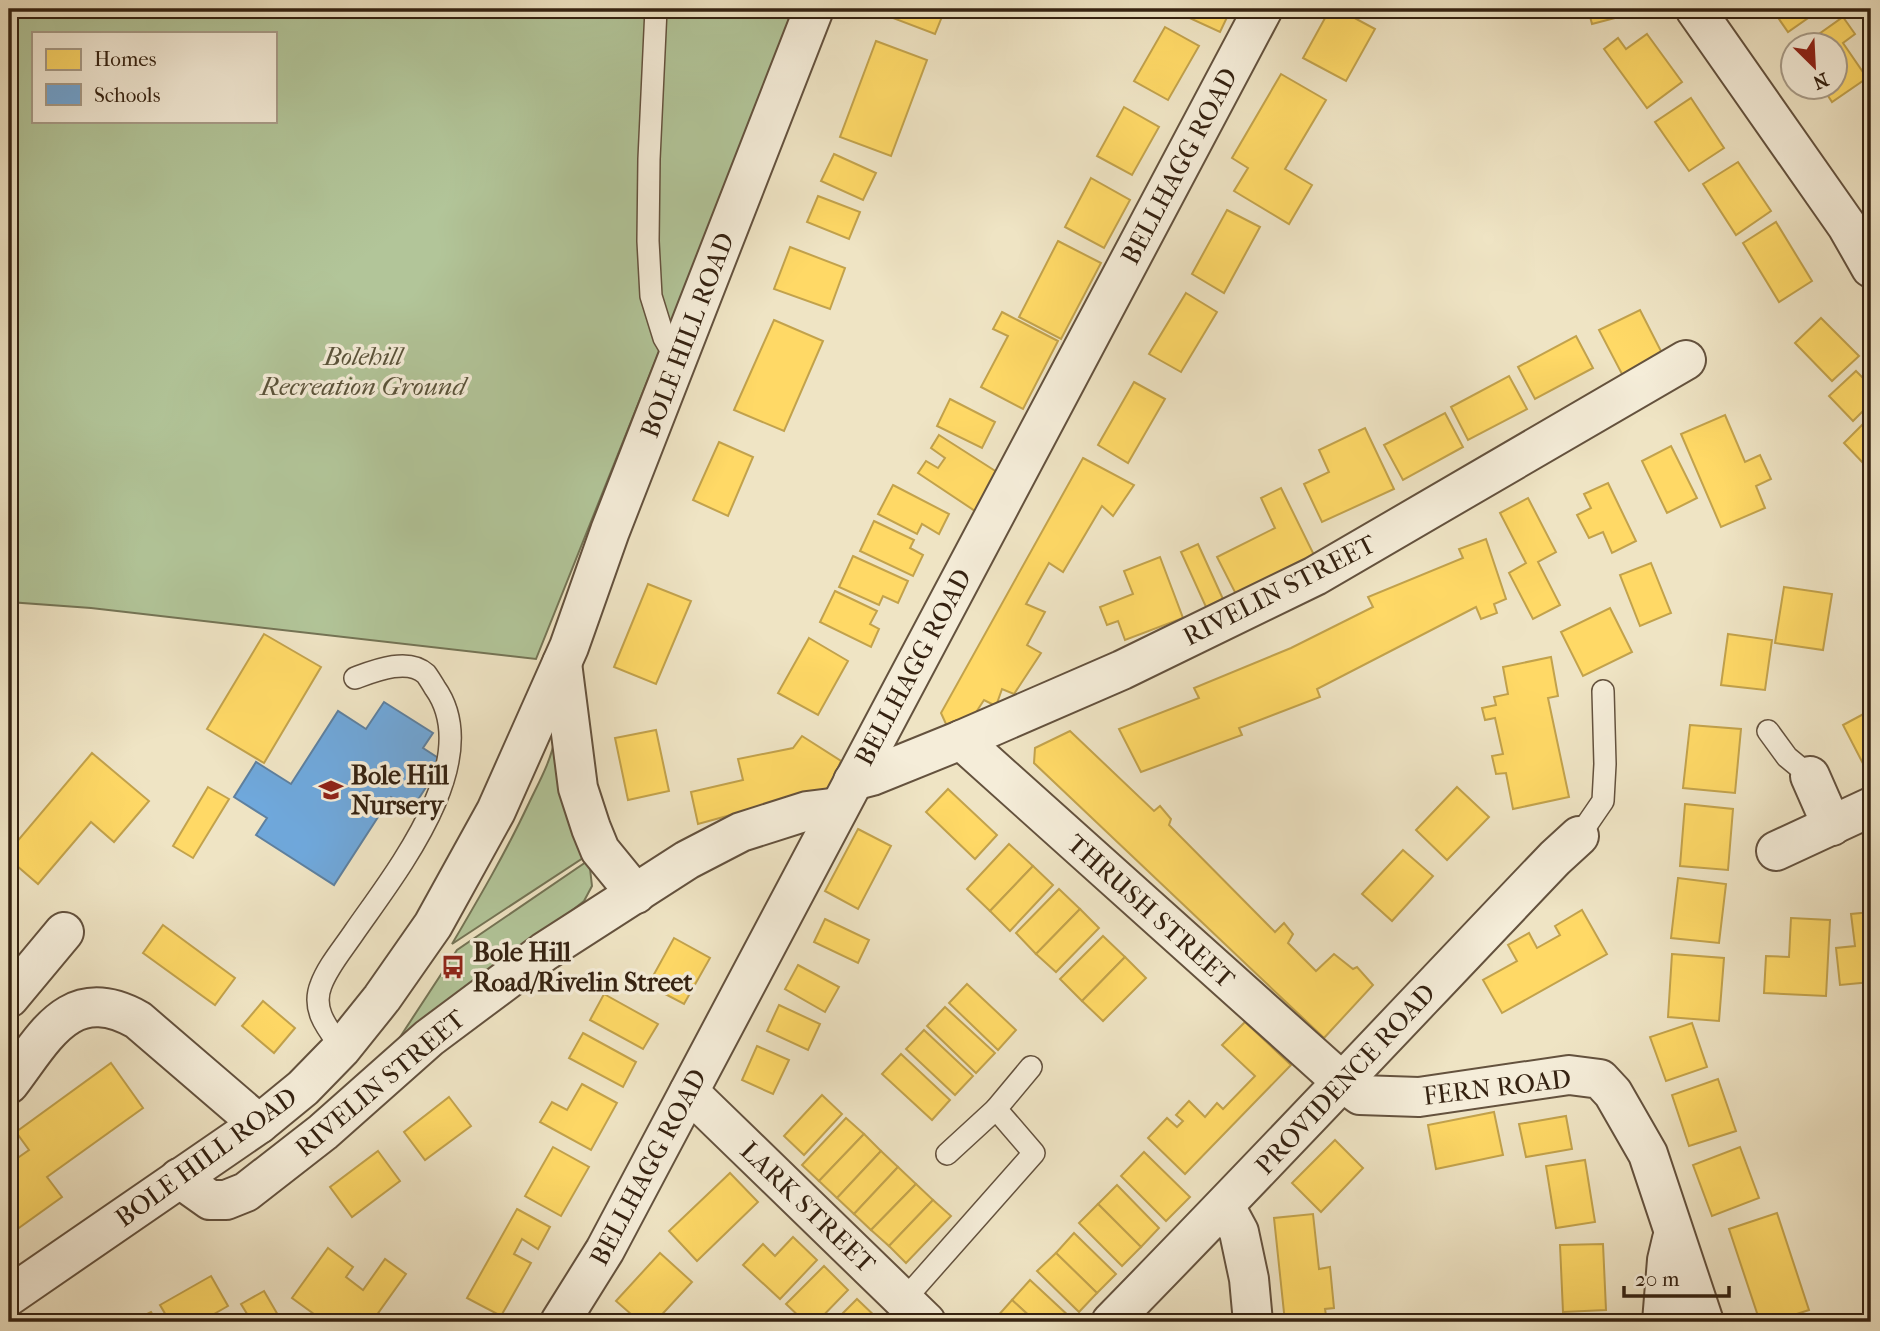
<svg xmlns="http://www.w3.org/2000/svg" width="1880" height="1331" font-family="'IM FELL French Canon',serif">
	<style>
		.green { fill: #b2c599; stroke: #747455; stroke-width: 2; fill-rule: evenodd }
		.homes { fill: #ffd966; stroke: #c2a24c; stroke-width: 2 }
		.schools { fill: #6fa8dc; stroke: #5e809f; stroke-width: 2 }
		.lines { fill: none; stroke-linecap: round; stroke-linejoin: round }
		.lane-casing { stroke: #64523e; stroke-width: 24 }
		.street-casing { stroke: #64523e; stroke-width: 42 }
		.lane { stroke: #f5edd9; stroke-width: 21 }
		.street { stroke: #f5edd9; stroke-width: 38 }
		.labels { text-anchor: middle; stroke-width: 7; stroke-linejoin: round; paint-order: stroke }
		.street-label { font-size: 26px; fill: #352211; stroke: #f5edd9 }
		.park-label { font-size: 26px; font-style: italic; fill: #5a533a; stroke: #f5edd9 }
		.poi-label { font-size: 26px; font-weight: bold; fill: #352211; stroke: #f5edd9; text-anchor: start }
	</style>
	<rect width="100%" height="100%" fill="#efe4c4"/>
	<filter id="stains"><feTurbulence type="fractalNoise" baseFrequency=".00286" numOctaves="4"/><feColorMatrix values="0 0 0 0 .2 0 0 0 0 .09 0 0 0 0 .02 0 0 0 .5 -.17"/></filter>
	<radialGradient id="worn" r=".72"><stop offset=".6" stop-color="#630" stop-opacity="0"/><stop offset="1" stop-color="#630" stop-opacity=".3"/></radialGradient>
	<g class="green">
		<path d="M9 9H793L731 172 536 659 91 608 9 602ZM33 33H275V121H33Z"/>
		<path d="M555 738 586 856 452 944C479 898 506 852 529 803 539 782 551 761 555 738Z"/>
		<path d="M589 860 592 886 584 901 387 1057 457 950Z"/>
	</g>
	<g class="homes">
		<path d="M887 9H945L935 34 885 15Z"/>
		<path d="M1186 9H1231L1220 32 1183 15Z"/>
		<path d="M1330 9H1338L1375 29 1346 81 1303 58Z"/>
		<path d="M1588 9H1633L1634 13 1592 24Z"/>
		<path d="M1772 9H1821L1788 32Z"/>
		<path d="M1843 17 1855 34 1843 43 1867 78 1832 102 1823 88H1834V46H1802Z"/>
		<path d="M1165 27 1199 46 1168 100 1134 81Z"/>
		<path d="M1647 34 1682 82 1647 108 1604 49 1618 38 1626 49Z"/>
		<path d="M876 41 927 60 891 156 840 137Z"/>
		<path d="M1281 74 1326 100 1285 169 1312 185 1289 224 1234 191 1248 168 1232 158Z"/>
		<path d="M1691 98 1724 148 1689 171 1655 122Z"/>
		<path d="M1124 107 1159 127 1132 175 1097 156Z"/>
		<path d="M834 154 876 173 863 200 821 181Z"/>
		<path d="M1738 162 1771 211 1736 235 1703 184Z"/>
		<path d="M1091 178 1130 200 1104 248 1065 227Z"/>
		<path d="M818 196 860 212 849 239 807 222Z"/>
		<path d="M1227 210 1260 227 1224 293 1192 274Z"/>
		<path d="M1776 222 1812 281 1779 302 1743 243Z"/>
		<path d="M1058 241 1101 263 1061 339 1019 317Z"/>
		<path d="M790 247 845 268 830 309 774 289Z"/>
		<path d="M1186 293 1217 312 1181 372 1149 354Z"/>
		<path d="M1640 310 1663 355 1623 376 1599 330Z"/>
		<path d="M1002 312 1058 341 1023 409 981 387 1008 336 993 329Z"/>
		<path d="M1821 318 1859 356 1832 381 1795 343Z"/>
		<path d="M774 320 823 341 784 431 734 410Z"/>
		<path d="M1576 336 1593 368 1535 399 1518 367Z"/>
		<path d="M1856 371 1871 386V403L1853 421 1829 396Z"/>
		<path d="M1509 376 1527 409 1468 440 1451 407Z"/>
		<path d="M1134 382 1165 399 1128 463 1098 445Z"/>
		<path d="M950 399 995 422 982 448 937 426Z"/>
		<path d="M1445 413 1463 447 1403 480 1384 445Z"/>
		<path d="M1725 415 1745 462 1760 455 1771 479 1756 486 1765 508 1721 527 1681 434Z"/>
		<path d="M1871 416V459L1865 465 1844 443Z"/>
		<path d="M1365 428 1394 489 1322 522 1304 484 1329 472 1319 450Z"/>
		<path d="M939 435 1000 474 975 511 918 473 926 461 938 468 945 458 931 448Z"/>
		<path d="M719 442 753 457 728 516 693 500Z"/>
		<path d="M1671 446 1697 498 1667 513 1642 461Z"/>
		<path d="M1083 458 1134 485 1113 516 1102 506 1063 572 1049 563 1026 604 1045 612 1027 645 1041 653 1014 694 1002 689 996 706 984 700 962 734 946 724 941 713Z"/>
		<path d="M1608 483 1636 541 1612 553 1603 532 1589 538 1577 515 1591 508 1584 494Z"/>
		<path d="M893 485 949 514 939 534 922 524 917 534 878 514Z"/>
		<path d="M1281 488 1318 563 1240 602 1217 557 1275 528 1261 498Z"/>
		<path d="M1528 498 1556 552 1538 562 1560 605 1533 619 1509 573 1526 563 1500 513Z"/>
		<path d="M874 521 914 540 910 548 923 555 913 576 860 551Z"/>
		<path d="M1486 539 1506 599 1494 604 1497 613 1481 619 1476 607 1317 689 1320 697 1239 728 1242 735 1141 772 1119 729 1199 698 1194 688 1291 648 1373 607 1368 597 1463 558 1459 549Z"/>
		<path d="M1198 544 1228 610 1211 618 1181 552Z"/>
		<path d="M853 556 908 581 898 603 883 596 879 605 839 587Z"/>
		<path d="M1160 557 1183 618 1125 640 1118 621 1107 625 1100 607 1133 594 1124 571Z"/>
		<path d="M1651 563 1671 613 1640 626 1620 575Z"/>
		<path d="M648 584 691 601 656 684 614 667Z"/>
		<path d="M1784 587 1832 594 1823 650 1775 643Z"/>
		<path d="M835 591 877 611 870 624 879 629 871 647 820 622Z"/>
		<path d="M1610 608 1632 652 1583 676 1561 632Z"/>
		<path d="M264 634 321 667 264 763 207 729Z"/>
		<path d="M1728 634 1772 640 1765 690 1721 685Z"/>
		<path d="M809 638 848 661 818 715 778 693Z"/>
		<path d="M1551 657 1558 696 1548 698 1569 797 1513 809 1506 773 1496 774 1492 756 1503 754 1495 718 1485 720 1482 708 1496 705 1494 697 1508 694 1503 667Z"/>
		<path d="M1871 710V779L1843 725Z"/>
		<path d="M1690 725 1741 729 1735 793 1683 788Z"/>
		<path d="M656 730 669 791 628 800 615 738Z"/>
		<path d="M1070 731 1154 811 1160 806 1171 819 1169 825 1275 932 1284 923 1293 934 1288 943 1316 971 1334 954 1353 969 1357 967 1373 985 1324 1038 1034 763 1035 748Z"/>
		<path d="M802 736 841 761 829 788 698 824 691 792 743 780 738 759 793 748Z"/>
		<path d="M92 753 149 801 114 842 91 822 38 884 9 859V851Z"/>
		<path d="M208 787 229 799 193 858 173 846Z"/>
		<path d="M1457 787 1489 817 1447 860 1416 830Z"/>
		<path d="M948 789 997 835 975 859 926 812Z"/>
		<path d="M1685 804 1733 809 1728 870 1680 866Z"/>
		<path d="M858 829 891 846 858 909 825 891Z"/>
		<path d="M1009 844 1033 866 990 911 967 889Z"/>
		<path d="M1403 850 1433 876 1392 921 1362 894Z"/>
		<path d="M1033 866 1053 885 1010 931 990 911Z"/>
		<path d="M1678 878 1726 884 1719 943 1671 938Z"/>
		<path d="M1059 889 1080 909 1036 954 1016 933Z"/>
		<path d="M1080 909 1099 928 1056 972 1036 954Z"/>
		<path d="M1582 910 1607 954 1502 1013 1483 980 1517 961 1508 945 1529 933 1537 948 1560 935 1555 926Z"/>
		<path d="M1871 912V982L1840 985 1836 948 1855 946 1851 914Z"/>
		<path d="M1791 918 1830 920 1826 996 1764 993 1766 956 1789 957Z"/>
		<path d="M825 919 869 940 858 963 814 942Z"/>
		<path d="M163 925 235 978 215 1005 143 953Z"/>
		<path d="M1103 936 1125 957 1082 1001 1060 979Z"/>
		<path d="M674 938 710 958 684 1004 648 985Z"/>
		<path d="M1672 954 1724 958 1719 1021 1668 1017Z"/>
		<path d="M1125 957 1146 978 1103 1021 1082 1001Z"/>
		<path d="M798 965 839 987 825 1012 785 989Z"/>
		<path d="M967 984 1016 1030 998 1050 949 1003Z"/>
		<path d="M604 994 658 1024 643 1049 590 1020Z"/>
		<path d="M263 1001 295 1028 274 1053 242 1026Z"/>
		<path d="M779 1005 820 1024 808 1050 767 1031Z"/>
		<path d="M945 1007 995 1053 976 1073 927 1026Z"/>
		<path d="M1245 1022 1291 1065 1185 1174 1148 1138 1167 1118 1177 1127 1183 1121 1176 1115 1189 1101 1205 1117 1217 1103 1223 1109 1255 1076 1222 1045Z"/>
		<path d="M1692 1023 1707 1067 1666 1081 1650 1037Z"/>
		<path d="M924 1030 973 1076 955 1095 906 1049Z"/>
		<path d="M583 1033 636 1062 623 1087 569 1058Z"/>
		<path d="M757 1046 789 1060 773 1094 742 1080Z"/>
		<path d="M901 1054 950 1100 932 1120 882 1074Z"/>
		<path d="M111 1063 143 1108 47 1177 62 1197 9 1235V1164L29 1150 16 1132Z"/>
		<path d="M1718 1079 1736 1131 1689 1146 1672 1095Z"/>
		<path d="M582 1084 617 1103 591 1150 540 1122 552 1102 567 1110Z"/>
		<path d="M822 1095 842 1114 804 1155 784 1136Z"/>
		<path d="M449 1097 471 1126 425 1160 404 1132Z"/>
		<path d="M1494 1112 1503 1155 1436 1169 1428 1125Z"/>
		<path d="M1566 1116 1572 1149 1526 1157 1519 1124Z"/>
		<path d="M846 1118 864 1134 819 1181 802 1165Z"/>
		<path d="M864 1134 881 1151 837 1198 819 1181Z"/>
		<path d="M1335 1140 1363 1168 1321 1212 1292 1183Z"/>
		<path d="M553 1147 589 1167 561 1216 525 1196Z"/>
		<path d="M1740 1147 1759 1198 1712 1216 1693 1165Z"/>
		<path d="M378 1151 400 1181 352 1217 330 1187Z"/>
		<path d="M881 1151 898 1167 854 1214 837 1198Z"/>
		<path d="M1144 1152 1190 1197 1166 1221 1121 1176Z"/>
		<path d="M1585 1160 1595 1222 1556 1228 1546 1166Z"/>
		<path d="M898 1167 916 1184 871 1230 854 1214Z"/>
		<path d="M730 1173 758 1202 697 1261 669 1231Z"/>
		<path d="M916 1184 933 1200 889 1246 871 1230Z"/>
		<path d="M1117 1185 1159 1228 1141 1247 1098 1204Z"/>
		<path d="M933 1200 951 1216 906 1263 889 1246Z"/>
		<path d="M1098 1204 1141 1247 1122 1266 1079 1223Z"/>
		<path d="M517 1209 550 1227 538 1249 522 1239 514 1254 531 1263 501 1316 467 1298Z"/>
		<path d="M1777 1213 1809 1310 1772 1322H1760L1729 1229Z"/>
		<path d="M1313 1214 1319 1269 1330 1267 1334 1308 1325 1309 1327 1322H1285L1274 1218Z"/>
		<path d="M1074 1233 1116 1274 1097 1293 1056 1253Z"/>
		<path d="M793 1237 817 1260 780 1299 743 1265 763 1244 775 1256Z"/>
		<path d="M1603 1244 1606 1310 1563 1312 1560 1245Z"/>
		<path d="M328 1248 353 1267 346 1277 363 1290 385 1259 406 1274 374 1319 380 1322H325L292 1298Z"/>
		<path d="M660 1253 692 1282 655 1322H640L616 1301Z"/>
		<path d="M1056 1253 1097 1293 1079 1312 1037 1271Z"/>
		<path d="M824 1266 848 1290 817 1322H805L786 1304Z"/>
		<path d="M211 1276 228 1306 200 1322H170L160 1305Z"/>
		<path d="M1030 1280 1072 1319 1068 1322H1036L1012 1300Z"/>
		<path d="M264 1291 282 1322H252L241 1304Z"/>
		<path d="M857 1299 881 1322H834Z"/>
		<path d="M1012 1300 1036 1322H1001L996 1318Z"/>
		<path d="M151 1312 157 1322H131Z"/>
	</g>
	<path class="schools" d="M384 702 433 733 423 748 443 761 412 809 391 797 334 885 256 835 267 818 234 797 256 762 291 784 338 711 366 729Z"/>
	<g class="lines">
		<g class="lane-casing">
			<g id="lane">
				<path d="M656 9 649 159 648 241 651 296 664 338 677 360"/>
				<path d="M1768 731 1787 757 1810 776"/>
				<path d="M1579 836 1603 801 1605 764 1603 691"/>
				<path d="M342 1048C328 1029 311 1010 321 985 328 966 343 949 355 931 396 872 486 760 435 688 432 683 429 678 426 674 408 657 374 671 355 678"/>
				<path d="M947 1154 996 1109"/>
				<path d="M904 1300 1034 1153 996 1109 1031 1067"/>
			</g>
		</g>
		<g class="street-casing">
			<g id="street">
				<path d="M1695 9 1847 226 1871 268"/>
				<path d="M562 663 578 788 591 828 600 850 636 894"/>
				<path d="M961 740 1341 1081 1360 1095 1419 1097 1569 1075 1600 1079 1613 1093 1648 1154 1704 1322"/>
				<path d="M1810 776 1832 826"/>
				<path d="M853 781 872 776 961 740 1122 670 1315 576 1686 360"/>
				<path d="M1776 851 1871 807"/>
				<path d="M9 998 64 932"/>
				<path d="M9 1084C45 1037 70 982 138 1020L259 1124"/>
				<path d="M689 1092 926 1322"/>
				<path d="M179 1178 210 1200H226L246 1192 323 1132 429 1038 544 952 687 860 741 832 807 811 839 807"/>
				<path d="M1225 1206 1239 1232 1249 1279 1253 1322"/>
				<path d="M9 1296 259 1124 303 1088 342 1048 382 998 433 925 496 811 569 647 610 531 814 9"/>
				<path d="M560 1322 605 1250 1263 9"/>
				<path d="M1111 1322C1261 1169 1407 1013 1555 858L1579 836"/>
				<path d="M1662 1322 1667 1260 1672 1239"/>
			</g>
		</g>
		<use href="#lane" class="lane"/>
		<use href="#street" class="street"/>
	</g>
	<defs>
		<g id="school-bare" transform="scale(1.89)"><path d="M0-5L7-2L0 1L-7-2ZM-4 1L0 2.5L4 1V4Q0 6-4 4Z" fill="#8f2418" stroke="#f5edd9" stroke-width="2.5" paint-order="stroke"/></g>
		<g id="bus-bare" transform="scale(1.89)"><path d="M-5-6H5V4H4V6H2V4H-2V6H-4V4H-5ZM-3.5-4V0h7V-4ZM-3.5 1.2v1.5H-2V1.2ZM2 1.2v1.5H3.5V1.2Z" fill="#8f2418" stroke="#f5edd9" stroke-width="2.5" paint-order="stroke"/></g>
	</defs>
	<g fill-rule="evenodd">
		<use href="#school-bare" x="331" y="790"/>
		<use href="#bus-bare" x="453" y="967"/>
	</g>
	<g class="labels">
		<g class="street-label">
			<text transform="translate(1179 166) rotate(-62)" y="9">BELLHAGG ROAD</text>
			<text transform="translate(687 335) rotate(-69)" y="9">BOLE HILL ROAD</text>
			<text transform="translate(1279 590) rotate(-27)" y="9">RIVELIN STREET</text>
			<text transform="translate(913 667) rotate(-62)" y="9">BELLHAGG ROAD</text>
			<text transform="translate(1151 911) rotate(42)" y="9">THRUSH STREET</text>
			<text transform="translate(1345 1079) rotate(-47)" y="9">PROVIDENCE ROAD</text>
			<text transform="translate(380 1083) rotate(-40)" y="9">RIVELIN STREET</text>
			<text transform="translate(1497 1087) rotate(-7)" y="9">FERN ROAD</text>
			<text transform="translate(206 1157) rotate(-36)" y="9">BOLE HILL ROAD</text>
			<text transform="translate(648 1167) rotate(-62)" y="9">BELLHAGG ROAD</text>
			<text transform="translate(808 1207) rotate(44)" y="9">LARK STREET</text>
		</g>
		<g class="park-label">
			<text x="363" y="365">Bolehill<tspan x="363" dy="30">Recreation Ground</tspan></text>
		</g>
		<g class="poi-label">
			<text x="351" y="784">Bole Hill<tspan x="351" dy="30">Nursery</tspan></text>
			<text x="473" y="961">Bole Hill<tspan x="473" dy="30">Road/Rivelin Street</tspan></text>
		</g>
	</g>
	<rect width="1880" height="1331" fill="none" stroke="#efe4c4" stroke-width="35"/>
	<rect x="10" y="10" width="1859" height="1310" fill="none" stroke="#352211" stroke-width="3.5"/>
	<rect x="18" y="18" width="1845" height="1296" fill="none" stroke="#352211" stroke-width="2"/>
	<rect x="32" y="32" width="245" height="91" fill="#f5edd9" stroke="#a89c89" stroke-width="2"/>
	<rect x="46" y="49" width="35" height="21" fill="#ffd966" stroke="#a89c89" stroke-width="2"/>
	<text x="94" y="66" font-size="21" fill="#352211">Homes</text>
	<rect x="46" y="84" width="35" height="21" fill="#6fa8dc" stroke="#a89c89" stroke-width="2"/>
	<text x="94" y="102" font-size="21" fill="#352211">Schools</text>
	<g transform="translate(1814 66) rotate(156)"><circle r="33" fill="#f5edd9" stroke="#a89c89" stroke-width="2"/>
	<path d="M0-5L12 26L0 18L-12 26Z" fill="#8f2418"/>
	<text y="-10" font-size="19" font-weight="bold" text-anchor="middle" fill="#352211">N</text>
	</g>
	<path d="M1624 1286v10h105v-10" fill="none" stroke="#352211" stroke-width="3.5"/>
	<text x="1635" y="1286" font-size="21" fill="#352211" stroke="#f5edd9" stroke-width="5" paint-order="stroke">20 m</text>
	<rect width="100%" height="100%" filter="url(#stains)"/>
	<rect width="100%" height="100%" fill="url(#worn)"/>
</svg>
